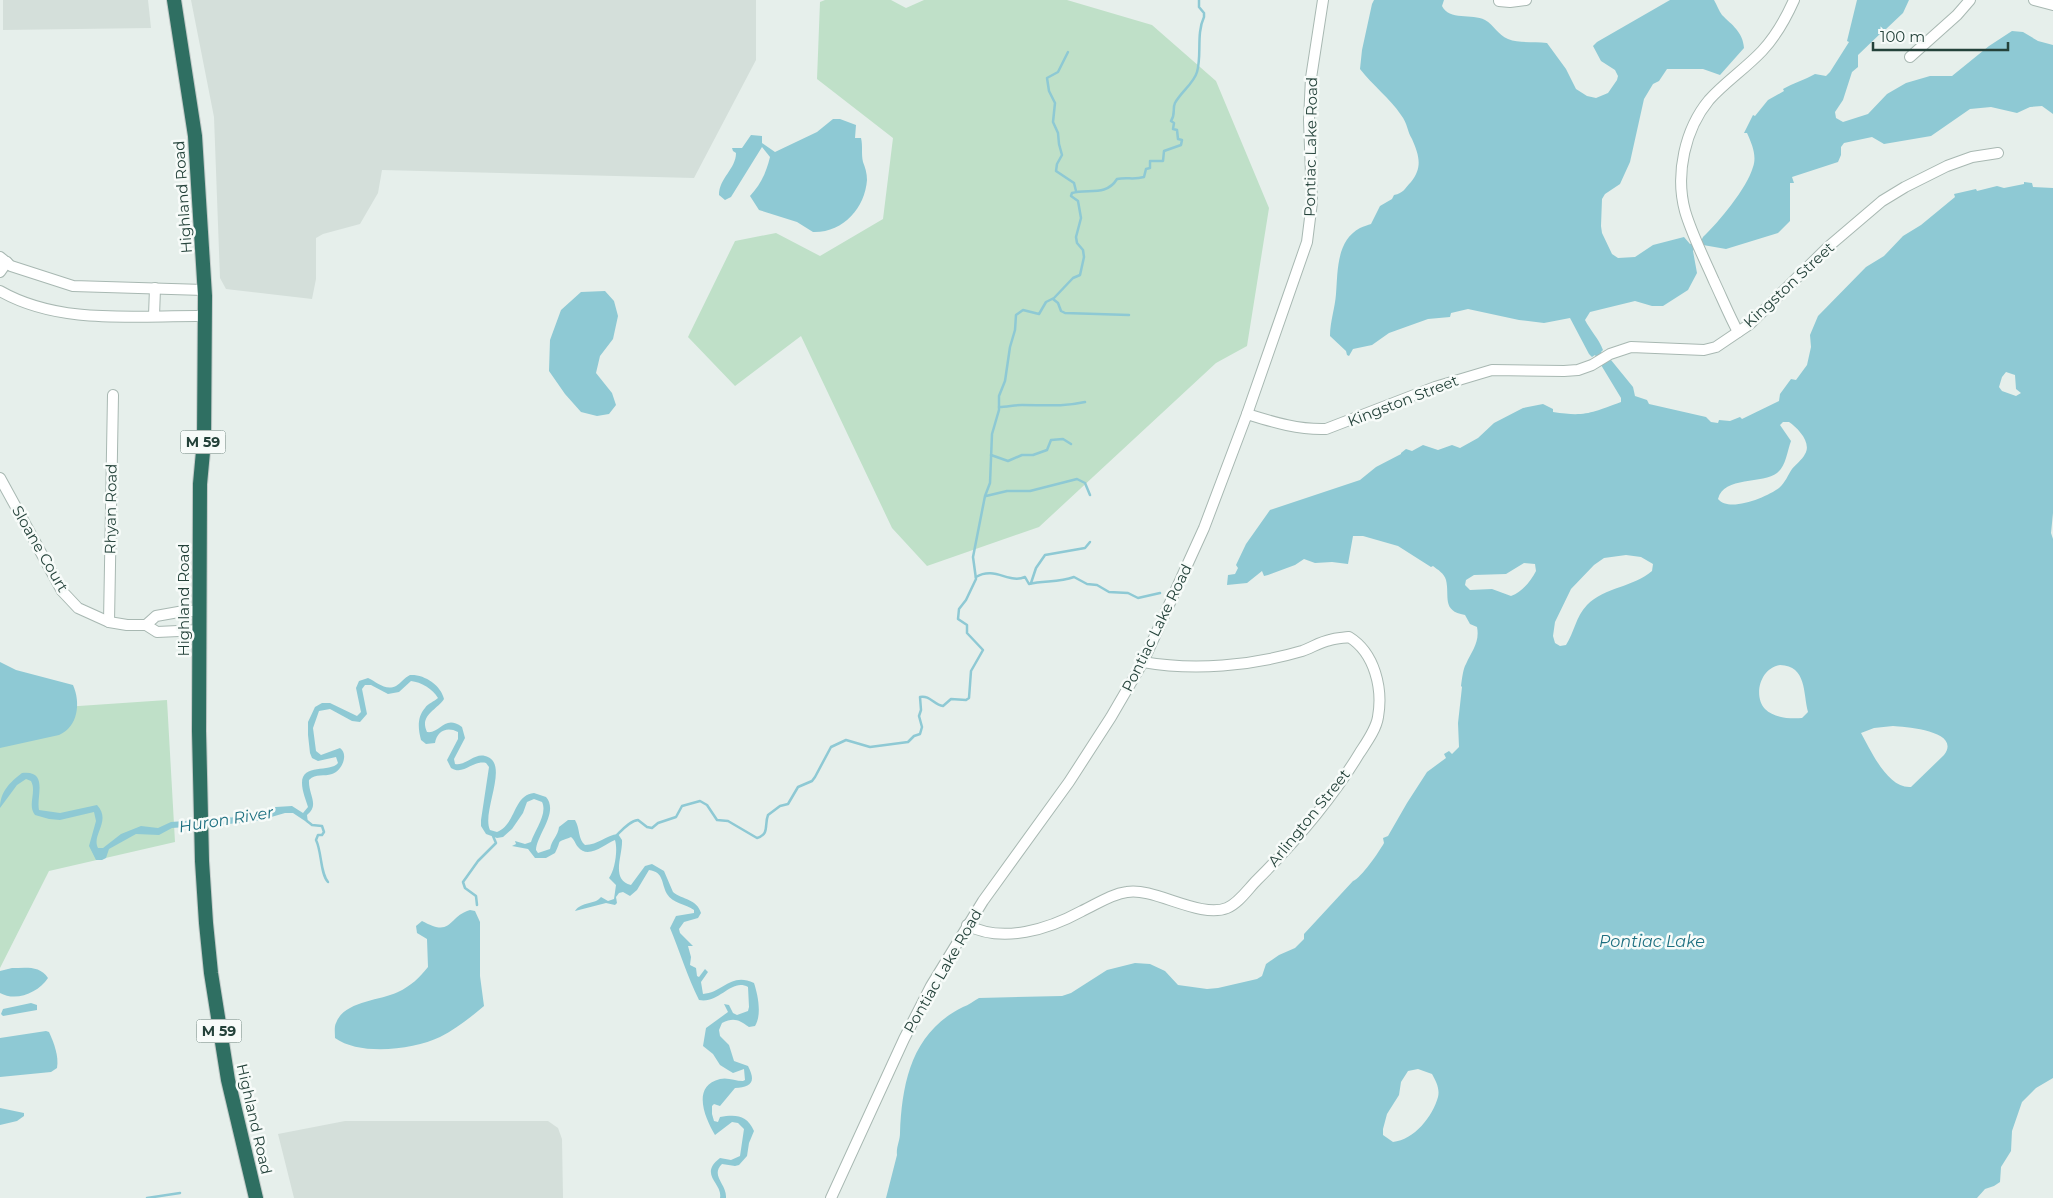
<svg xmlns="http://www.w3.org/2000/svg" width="2053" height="1198" font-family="Montserrat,sans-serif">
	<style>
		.built { fill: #d4dfda }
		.green { fill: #bfe0c8 }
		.water { fill: #8ec9d4; fill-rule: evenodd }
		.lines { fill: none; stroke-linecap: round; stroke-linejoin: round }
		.stream { stroke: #8ec9d4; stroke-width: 2.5 }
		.minor-casing { stroke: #a8b8b2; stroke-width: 12 }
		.highway-casing { stroke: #c2cac8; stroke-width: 16 }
		.minor { stroke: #fff; stroke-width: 10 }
		.highway { stroke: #2f6f62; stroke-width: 14 }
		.labels { text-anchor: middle; stroke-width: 5; stroke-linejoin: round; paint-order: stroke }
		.shield { fill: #f7fbf9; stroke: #637a73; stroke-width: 1 }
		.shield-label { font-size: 14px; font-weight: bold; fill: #24423a }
		.street-label { font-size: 15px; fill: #24423a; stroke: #f7fbf9 }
		.water-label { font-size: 16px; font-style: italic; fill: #1c6f80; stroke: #f7fbf9 }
	</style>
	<rect width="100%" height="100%" fill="#e6efeb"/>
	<g class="built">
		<path d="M3 0H148L151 28 3 30Z"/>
		<path d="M191 0H756V60L694 178 382 170 378 193 360 224 323 234 316 238V279L312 299 226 289 220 278 214 117Z"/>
		<path d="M345 1121H548L558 1128 562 1139 563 1198H294L278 1134Z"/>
	</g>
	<g class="green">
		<path d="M825 0H891L906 8 924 0H1067L1152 25 1216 81 1269 208 1247 346 1216 363 1039 527 927 566 892 528 801 336 735 386 688 337 735 241 776 233 820 256 883 219 893 138 817 79 820 2Z"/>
		<path d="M167 700 175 842 49 871 0 968V717L64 707Z"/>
	</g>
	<g class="water">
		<path d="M1374 0H1444L1442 6C1449 21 1472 13 1485 20 1494 25 1498 35 1508 39 1520 44 1535 41 1547 43L1566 69 1576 89 1587 96 1596 98 1608 93 1617 80 1618 76 1615 70 1601 61 1593 46 1597 42 1670 0H1714C1717 5 1719 11 1722 15 1732 25 1743 32 1744 48L1720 75 1703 69H1667L1659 81 1653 84 1644 99 1630 162 1620 184 1605 194 1602 199 1601 226 1602 233 1612 254 1618 258 1635 257 1653 245 1684 237 1690 244 1701 241 1703 237C1719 222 1747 188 1753 167 1757 156 1752 144 1747 133H1744L1753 115 1755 116 1768 100 1784 91 1783 89C1793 83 1805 80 1815 74L1826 76 1830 72 1849 42 1847 41 1857 0H1909L1903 13 1885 30 1886 32 1885 34 1882 32 1858 55V67L1852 72 1843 100 1835 112 1836 118 1843 122 1868 114 1887 94 1906 83 1930 76H1952L1989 46 2012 31 2023 32 2038 41 2053 45V114L2042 106 2030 107 2017 113 1991 107 1970 109 1931 136 1884 144 1872 137 1844 143 1841 147V155L1838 162 1792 177 1794 183H1790V221L1778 233 1726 249 1703 245 1694 249 1693 251 1697 273 1688 290 1663 306H1652L1635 301 1590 312 1585 320C1590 330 1599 339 1603 350L1601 352 1607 361 1611 360 1633 387 1635 396 1647 400 1649 404 1706 417 1711 422 1718 423 1719 420 1730 421 1740 417 1742 419 1779 401 1780 394 1791 379 1796 380 1807 365 1811 347 1810 335 1818 316 1866 267 1884 256 1903 236 1921 225 1955 197 1954 194 1976 189 1977 191 1997 186 2004 188 2024 184V182L2032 183 2033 187 2053 188V513L2051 533 2053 539V1078L2036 1088 2022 1102 2012 1131 2011 1151 2001 1167 2000 1182 1994 1186 1985 1189 1977 1198H886L897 1155C896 1147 900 1141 900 1133 902 1082 912 1032 963 1007 969 1005 973 1001 979 998L1062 996 1071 993 1107 970 1135 963 1150 964 1165 971 1178 985 1207 989 1218 988 1257 979 1262 976 1266 964 1279 955 1295 948 1304 939V934L1353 881C1361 878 1379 852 1384 843L1383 838 1388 836 1407 803 1427 772 1446 758 1444 754 1449 751 1452 754 1459 747 1458 723 1462 687 1461 686C1462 679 1463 669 1466 664 1472 651 1480 642 1477 627L1470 624 1465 615C1441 611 1450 596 1446 580 1444 573 1438 570 1433 566L1431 567 1398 546 1363 536H1353L1348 564 1332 562 1315 563 1304 559 1295 565 1268 575 1264 576 1262 571 1247 583 1227 585 1228 575 1235 574 1238 568 1236 565 1246 544 1270 510 1360 480 1376 467 1401 454V453L1406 449 1412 451 1423 445 1438 450 1452 445 1460 448 1478 438 1494 423 1523 408 1543 404 1553 409V412C1585 417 1591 413 1621 402V398L1595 355 1592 357 1589 354 1570 318 1544 323 1519 320 1468 309 1451 313 1450 317 1428 319 1389 333 1372 345 1353 349 1349 356 1347 355 1346 351 1330 336C1330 322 1335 308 1336 294 1338 271 1336 241 1360 228 1364 226 1368 225 1371 224L1380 206 1392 199 1394 195C1404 193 1404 189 1411 182 1423 167 1419 155 1412 139 1407 131 1408 124 1401 115 1390 98 1372 85 1360 69L1362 50 1372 4ZM2006 372 2015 375 2016 389 2021 393 2016 396 2002 391 1999 387 2002 377ZM1783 422H1789C1798 428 1812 443 1805 454 1802 460 1796 464 1792 469 1788 475 1785 483 1779 488 1767 497 1729 513 1718 499 1723 476 1764 484 1777 473 1786 466 1787 452 1791 441L1780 425ZM1626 555 1641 557 1653 564 1652 571C1634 587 1605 587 1587 605 1576 616 1574 633 1566 645L1560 646 1555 643 1553 636 1555 622 1571 589 1594 565 1604 558ZM1524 563 1535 564 1536 571C1531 581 1522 592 1511 596L1492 589 1470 590 1465 585 1466 580 1474 575 1506 574ZM1780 665C1807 666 1803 693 1808 712L1802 718C1790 719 1774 718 1765 709 1753 696 1760 668 1780 665ZM1893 726C1907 727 1962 731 1944 755L1911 787C1888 789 1871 751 1861 733L1874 728ZM1418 1069 1432 1074C1436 1081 1440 1089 1438 1097 1433 1116 1414 1140 1393 1142L1383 1135V1129L1387 1114 1399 1095 1401 1082 1408 1071Z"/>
		<path d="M833 119H840L856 125 855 138H861C863 146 861 154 863 162 865 167 867 173 867 180 865 208 843 233 813 232L797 222 759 210 750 196C761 184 766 173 770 157L762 147 731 197 725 200 719 195C719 178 736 169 736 153L733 151 732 148H742L751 135 762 136V143L775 152 817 132Z"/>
		<path d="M605 291 614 301 618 316 613 339 600 356 596 373 612 393 616 405 609 414 597 416 581 412 565 394 549 371 550 340 561 310 581 292Z"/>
		<path d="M0 662 16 670 73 685C81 703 78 727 59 735L0 748Z"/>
		<path d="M410 675C424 674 441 685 444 699 437 710 419 715 427 732 441 734 444 714 462 727L465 738 454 759 455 764C466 766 474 753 485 756 511 762 481 812 490 830L497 832C516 825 513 795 534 793L546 797C559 812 537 834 536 850L538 853 550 849C552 839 558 836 559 827L568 820H575C580 828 578 840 585 845 598 845 606 835 618 834L622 840C623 855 610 880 631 885L645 866 652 864 664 871 673 892C683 900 697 899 701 913L698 918 684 922 679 929 680 933 693 946H688L691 957 690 965 696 968 697 976 699 977 705 969 708 972 701 982 703 994C724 992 731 972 754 983 758 995 762 1015 755 1026L749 1027C739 1020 734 1017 722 1023L719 1030 720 1036 729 1045 734 1061 748 1066C757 1083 750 1087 735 1088L720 1106 714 1104 712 1106V1114L714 1121 718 1122 720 1117C736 1114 747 1115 754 1131L749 1143 747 1156 739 1165 735 1166 722 1164C710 1176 727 1184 726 1198H720C723 1183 698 1175 720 1158L731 1160 740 1156 744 1129 738 1123 732 1122 715 1135C705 1118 691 1086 720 1079 728 1077 735 1081 743 1081L745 1080 744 1069 733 1073 728 1070 720 1065 713 1054 703 1046 706 1028 728 1012 724 1004 729 1005 733 1013 737 1015 748 1011 749 1007 748 987C731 978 720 1004 699 1000 687 976 680 952 670 928L676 916 694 913V910C686 904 672 903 667 894 661 883 664 872 649 870L637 890 630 896 623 892 619 893 616 897 617 903 615 905 606 903 575 911C582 901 595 905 601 897L608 901 614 899 616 885 609 878C615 870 618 850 615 840 605 844 588 860 578 847 575 844 575 840 571 837 554 844 563 838 555 853L546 858H535L528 849 512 846 516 844 515 841 525 844 531 842C534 831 548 814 542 802L534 799 527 802 523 813 512 829 503 837 497 838 486 834 481 826V820L489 767 486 763C472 760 464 776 451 768L447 760 458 739V732C447 726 437 731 435 743L426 744 421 740C418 729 417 717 425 708 428 703 434 702 438 698 433 689 421 682 411 681L399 692 388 694 371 685H365L362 689 367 714 360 722 352 721 330 709 319 711 313 728 316 751 321 755 340 748C349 754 342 771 332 774 324 777 316 773 309 780 308 794 320 805 307 815L308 823 293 813H285L261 820 241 823 172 828 159 835 136 834 109 849 106 858 102 860H96L89 846 96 821 94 812 60 820 49 819 35 815C27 805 37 792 31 781L26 779 17 785 0 808C0 792 10 782 22 773 49 770 36 796 39 810L60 813 97 805C112 821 91 835 98 848H103L121 834 141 826 158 828 171 822 237 817 276 807 292 806 303 813 308 807C306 800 302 791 302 783 302 763 330 773 338 763L336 757 318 761 312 758 310 753 308 735V722L315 707 322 703H330L357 716 361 712 356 688 359 681 368 678C377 682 385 691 396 686 401 683 404 678 410 675Z"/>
		<path d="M470 910 475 911 480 922V976L484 1006C471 1017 456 1029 440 1037 413 1050 360 1056 335 1038 335 1033 334 1027 336 1023 344 1001 379 1001 398 992 411 986 419 978 428 967L427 939 417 933 416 926 422 921C453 938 447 917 470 910Z"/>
		<path d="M12 968C25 968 40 965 48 978 38 993 16 1002 0 993V971Z"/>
		<path d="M31 1003 37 1005V1010L3 1016 1 1014 3 1009Z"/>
		<path d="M46 1031 49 1032C54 1043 59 1056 57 1068L51 1072 0 1077V1038Z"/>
		<path d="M0 1108 24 1113V1116L17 1121 0 1125Z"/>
	</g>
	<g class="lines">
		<g class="stream">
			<path d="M1068 52 1058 72 1047 78 1049 91 1055 103 1053 122 1058 133 1059 144 1062 155 1057 164 1056 171 1074 183 1076 191"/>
			<path d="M1053 299 1058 303 1061 311 1065 313 1129 315"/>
			<path d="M999 407C1007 407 1014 405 1022 405 1044 405 1063 407 1085 402"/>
			<path d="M991 455 1008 461 1022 455H1033L1047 450 1051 440 1063 439 1071 444"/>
			<path d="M986 496 1007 491H1030L1077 479 1085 483 1090 495"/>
			<path d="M976 577C995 566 1009 584 1025 577L1029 584C1044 580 1058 583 1074 577L1087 584 1097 585 1109 592 1128 593 1138 598 1160 593"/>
			<path d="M1031 583 1036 568 1045 555 1085 548 1090 542"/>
			<path d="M307 821 312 825 322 826 324 832 322 835H318L316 840C322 852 320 873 328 882"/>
			<path d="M617 835C623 829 630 821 638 820L647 827 652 828 658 823 676 817 682 806 700 801 707 805 717 820 728 821 757 838C770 834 764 825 768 815L780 806 788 804 798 787 812 781 815 777 831 747 846 740 870 747 908 742 914 736 920 734 922 727 919 716 921 710 920 697C930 695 934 705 943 706L951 699 966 700 969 698 971 671 983 650 967 633V625L958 619 959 609 966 600 976 579 973 557 985 496 990 483 992 434 999 410V396L1005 381 1010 347 1015 330 1016 315 1023 310 1039 314 1046 302 1054 298 1073 278 1080 275 1084 257 1083 250 1077 243 1076 237 1081 218 1078 201 1071 196 1072 193C1087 188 1106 197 1117 179 1127 177 1134 180 1144 177L1146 169 1150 168V161H1163L1164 151 1181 145 1182 140 1178 139 1177 130 1173 129 1174 123 1171 121C1176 114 1172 109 1175 103 1181 92 1194 83 1197 72 1202 55 1196 34 1204 17V13L1199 7V0"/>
			<path d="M477 905 476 896 465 888 463 882 478 861 496 843 493 836"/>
			<path d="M147 1198 180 1193"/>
		</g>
		<g class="minor-casing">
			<g id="minor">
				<path d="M2034 0 2053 5"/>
				<path d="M1499 1 1510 2 1526 0"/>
				<path d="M1910 57 1957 15 1970 0"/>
				<path d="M0 257 11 266 73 286 204 290"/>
				<path d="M0 272 7 262"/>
				<path d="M0 291C61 326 138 315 205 316"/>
				<path d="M154 316 155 288"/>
				<path d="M1738 332C1729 315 1722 298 1714 281 1704 258 1692 235 1685 211 1675 174 1685 129 1709 100 1725 82 1745 69 1762 51 1775 37 1786 18 1794 0"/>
				<path d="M1247 414C1273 422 1298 430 1326 429L1435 387 1492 370 1564 371 1578 370 1592 365 1610 354 1631 347 1704 350 1716 347 1750 324 1828 247 1882 201 1905 187 1947 166 1972 157 1998 153"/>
				<path d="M0 478 62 591 78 608 109 622 127 625H146"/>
				<path d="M109 622 113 395"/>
				<path d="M200 630 157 632 146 625 156 616 184 611H200"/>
				<path d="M967 925C1003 944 1049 929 1082 911 1097 904 1111 894 1127 892 1154 887 1200 919 1227 908 1239 903 1248 889 1257 880 1295 842 1331 800 1359 754 1366 743 1376 730 1378 717 1383 689 1375 653 1349 637 1343 638 1336 638 1330 640 1320 642 1311 648 1302 651 1251 666 1194 671 1143 662"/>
				<path d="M831 1198 904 1039 931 986 983 901 1069 782 1111 717 1143 662 1204 528 1247 414 1307 242 1312 202 1309 120 1311 78 1323 0"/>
			</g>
		</g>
		<g class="highway-casing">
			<path id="highway" d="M174 0 195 136 205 296 204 441 200 484 199 731 202 861 206 923 211 973 228 1080 256 1198"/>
		</g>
		<use href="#minor" class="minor"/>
		<use href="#highway" class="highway"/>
	</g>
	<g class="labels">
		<g class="shield">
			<rect x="180.5" y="430.5" width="45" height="23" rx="4"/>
			<rect x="196.5" y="1019.5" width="45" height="23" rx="4"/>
		</g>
		<g class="shield-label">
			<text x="203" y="447">M 59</text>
			<text x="219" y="1036">M 59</text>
		</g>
		<g class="street-label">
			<text transform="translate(1311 147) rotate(-89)" y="5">Pontiac Lake Road</text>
			<text transform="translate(183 197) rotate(-94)" y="5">Highland Road</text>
			<text transform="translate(1789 285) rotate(-43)" y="5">Kingston Street</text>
			<text transform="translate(1403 401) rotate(-21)" y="5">Kingston Street</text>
			<text transform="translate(111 509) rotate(-89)" y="5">Rhyan Road</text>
			<text transform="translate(40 549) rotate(60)" y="5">Sloane Court</text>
			<text transform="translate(184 600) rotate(-90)" y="5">Highland Road</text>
			<text transform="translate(1157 628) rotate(-64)" y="5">Pontiac Lake Road</text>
			<text transform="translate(1309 818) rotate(-51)" y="5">Arlington Street</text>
			<text transform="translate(943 971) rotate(-60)" y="5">Pontiac Lake Road</text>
			<text transform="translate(254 1119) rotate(77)" y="5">Highland Road</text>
		</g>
		<g class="water-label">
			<text transform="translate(226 819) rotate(-9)" y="6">Huron River</text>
			<text x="1652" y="947">Pontiac Lake</text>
		</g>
	</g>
	<path d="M1873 42v8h135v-8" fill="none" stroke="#24423a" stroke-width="2.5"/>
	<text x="1880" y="42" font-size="15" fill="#24423a" stroke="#f7fbf9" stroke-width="4" paint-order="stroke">100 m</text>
</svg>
